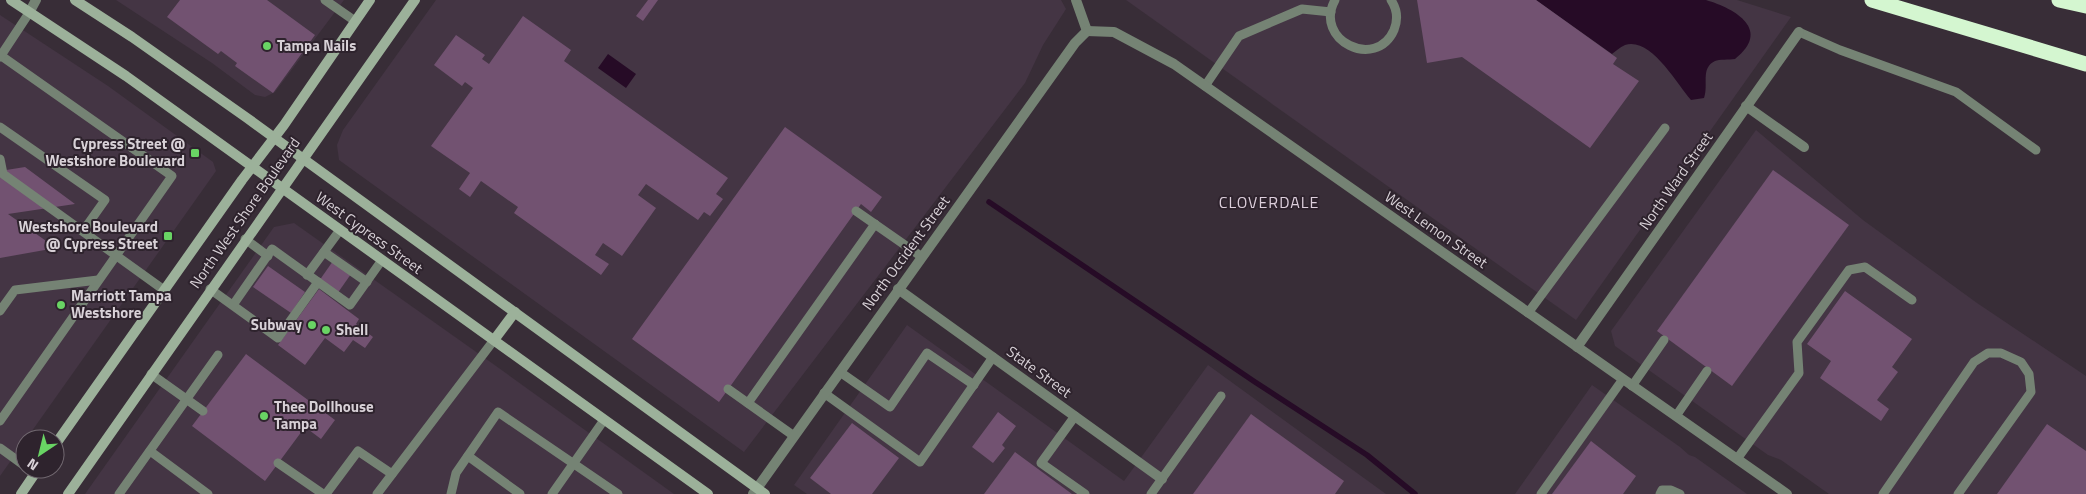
<svg xmlns="http://www.w3.org/2000/svg" width="2086" height="494" font-family="'Titillium Web',sans-serif">
	<style>
		.built { fill: #443544 }
		.water { fill: #260b26 }
		.lines { fill: none; stroke-linecap: round; stroke-linejoin: round }
		.stream { stroke: #260b26; stroke-width: 5.5 }
		.building { fill: #725271 }
		.lane { stroke: #758374; stroke-width: 9 }
		.street { stroke: #758374; stroke-width: 10 }
		.secondary { stroke: #9cb19a; stroke-width: 10 }
		.highway { stroke: #d4f6d0; stroke-width: 15 }
		.poi-dot { fill: #69d464; stroke: #2e232d; stroke-width: 2 }
		.labels { text-anchor: middle; stroke-width: 4; stroke-linejoin: round; paint-order: stroke }
		.poi-label { font-size: 15px; font-weight: bold; fill: #d8d1d7; stroke: #2e232d; text-anchor: start }
		.street-label { font-size: 15px; fill: #d8d1d7; stroke: #2e232d }
		.neighbourhood-label { font-size: 16px; letter-spacing: 1px; fill: #dccedb; stroke: #2e232d }
	</style>
	<rect width="100%" height="100%" fill="#382d37"/>
	<g class="built">
		<path d="M116 0H344L275 92 265 97 255 95 212 63Z"/>
		<path d="M436 0H1061L1066 9 1043 45 1025 83 744 452 339 160 337 145 343 130Z"/>
		<path d="M1126 0H1737L1791 17 1576 320Z"/>
		<path d="M0 15 108 86 213 162 216 171 0 476Z"/>
		<path d="M1756 130 1863 220 1977 303 2086 376V494H1829L1781 460 1768 455 1615 346 1611 331Z"/>
		<path d="M294 223 489 361 674 494H85L274 227Z"/>
		<path d="M907 325 1124 481 1208 365 1386 494H807L794 485Z"/>
		<path d="M1592 385 1680 447 1689 455 1695 457 1747 494H1515Z"/>
	</g>
	<g class="water">
		<path d="M1536 0H1706C1736 9 1772 30 1735 59 1729 60 1719 59 1715 61 1700 68 1709 85 1704 98L1691 100C1676 83 1651 37 1625 45 1620 47 1615 52 1612 54Z"/>
		<path d="M608 54 636 74 626 88 598 68Z"/>
	</g>
	<g class="lines">
		<path class="stream" d="M989 202 1255 382 1367 455 1415 494"/>
	</g>
	<g class="building">
		<path d="M180 0H267L315 35 273 93 235 66 237 63 221 51 218 54 167 17Z"/>
		<path d="M648 0H658L643 21 636 16Z"/>
		<path d="M1417 0H1536L1617 58 1613 64 1639 81 1590 148 1462 57 1427 63Z"/>
		<path d="M523 16 571 50 564 61 728 178 716 194 723 199 710 216 704 212 698 220 646 184 638 195 656 208 622 256 603 243 595 255 609 264 601 275 514 213 518 207 481 181 470 197 459 189 470 173 431 146 473 88 465 82 462 86 434 65 456 35 485 55 482 59 489 64Z"/>
		<path d="M785 127 882 197 871 212 861 204 719 402 632 339Z"/>
		<path d="M25 167 75 204 8 214 56 248 0 258V171Z"/>
		<path d="M1773 170 1849 225 1732 386 1657 331Z"/>
		<path d="M333 261 351 274 337 294 319 281Z"/>
		<path d="M268 266 305 292 291 313 253 287Z"/>
		<path d="M319 289 359 319 356 324 373 337 365 348 353 340 344 352 325 338 305 365 278 345Z"/>
		<path d="M1845 291 1912 339 1892 367 1898 372 1877 400 1889 409 1881 421 1820 378 1831 361 1807 344Z"/>
		<path d="M246 354 335 420 321 439 305 427 265 481 192 426Z"/>
		<path d="M998 412 1016 426 1002 445 1005 448 993 463 972 447Z"/>
		<path d="M1251 414 1344 481 1335 494H1193Z"/>
		<path d="M852 423 899 458 872 494H831L810 478Z"/>
		<path d="M2047 424 2086 451V494H1997Z"/>
		<path d="M1591 441 1636 476 1623 494H1552Z"/>
		<path d="M1015 452 1072 494H984Z"/>
	</g>
	<g class="lines">
		<g class="lane">
			<path d="M325 0 355 21"/>
			<path d="M1335 0C1313 40 1376 71 1394 30 1398 20 1397 9 1391 0"/>
			<path d="M1799 32 1840 50 1956 92 2036 150"/>
			<path d="M0 55 172 176 0 421"/>
			<path d="M0 57 29 13"/>
			<path d="M1205 86 1239 36 1302 9 1331 12"/>
			<path d="M0 127 105 200 83 231"/>
			<path d="M0 159 3 174 164 290"/>
			<path d="M856 211 922 257"/>
			<path d="M245 239 268 256"/>
			<path d="M324 252 367 282"/>
			<path d="M307 275 340 230"/>
			<path d="M210 289 278 338 318 282"/>
			<path d="M233 305 272 249 350 305 382 260"/>
			<path d="M0 311 15 290 98 280"/>
			<path d="M1528 313 1665 128"/>
			<path d="M840 372 890 407 927 353 974 385"/>
			<path d="M151 374 203 411"/>
			<path d="M1632 386 1664 340"/>
			<path d="M728 389 794 436"/>
			<path d="M824 393 920 462 993 357"/>
			<path d="M748 403 875 224"/>
			<path d="M1075 416 1041 463 1085 494"/>
			<path d="M1676 416 1707 371"/>
			<path d="M0 448 25 466"/>
			<path d="M150 451 208 494"/>
			<path d="M468 456 520 494"/>
			<path d="M1737 459 1799 373 1797 342 1849 270 1865 267 1912 300"/>
			<path d="M278 463 323 494"/>
			<path d="M119 494 218 355"/>
			<path d="M326 494 358 451 392 474"/>
			<path d="M377 494 494 340"/>
			<path d="M451 494 456 473 498 412 618 494"/>
			<path d="M552 494 604 420"/>
			<path d="M1151 494 1221 396"/>
			<path d="M1541 494 1623 379"/>
			<path d="M1660 494 1662 490H1671L1680 494"/>
			<path d="M1883 494 1974 362 1988 353H2001L2021 362 2029 374 2031 392 1958 494"/>
		</g>
		<g class="street">
			<path d="M1076 0 1087 31"/>
			<path d="M29 13 36 0"/>
			<path d="M1087 31 1114 32 1174 64 1787 494"/>
			<path d="M1746 106 1804 147"/>
			<path d="M898 289 1162 479"/>
			<path d="M1577 347 1799 32"/>
			<path d="M753 494 1075 43 1087 31"/>
		</g>
		<g class="secondary">
			<path d="M11 0 126 76 708 494"/>
			<path d="M75 0 132 37 247 118 765 494"/>
			<path d="M494 340 515 312"/>
			<path d="M55 445 242 180 284 125 370 0"/>
			<path d="M21 494 38 469"/>
			<path d="M68 494 415 0"/>
		</g>
		<g class="highway">
			<path d="M1872 0 2086 64"/>
			<path d="M2059 0 2086 6"/>
		</g>
	</g>
	<g class="poi-dot">
		<circle cx="267" cy="46" r="5"/>
		<rect x="190" y="148" width="10" height="10" rx="2.5"/>
		<rect x="163" y="231" width="10" height="10" rx="2.5"/>
		<circle cx="61" cy="305" r="5"/>
		<circle cx="312" cy="325" r="5"/>
		<circle cx="326" cy="330" r="5"/>
		<circle cx="264" cy="416" r="5"/>
	</g>
	<g class="labels">
		<g class="poi-label">
			<text x="277" y="51">Tampa Nails</text>
			<text x="185" y="149" text-anchor="end">Cypress Street @<tspan x="185" dy="17">Westshore Boulevard</tspan></text>
			<text x="158" y="232" text-anchor="end">Westshore Boulevard<tspan x="158" dy="17">@ Cypress Street</tspan></text>
			<text x="71" y="301">Marriott Tampa<tspan x="71" dy="17">Westshore</tspan></text>
			<text x="302" y="330" text-anchor="end">Subway</text>
			<text x="336" y="335">Shell</text>
			<text x="274" y="412">Thee Dollhouse<tspan x="274" dy="17">Tampa</tspan></text>
		</g>
		<g class="street-label">
			<text transform="translate(1676 181) rotate(-55)" y="5">North Ward Street</text>
			<text transform="translate(245 213) rotate(-55)" y="5">North West Shore Boulevard</text>
			<text transform="translate(1436 230) rotate(35)" y="5">West Lemon Street</text>
			<text transform="translate(369 233) rotate(36)" y="5">West Cypress Street</text>
			<text transform="translate(906 253) rotate(-54)" y="5">North Occident Street</text>
			<text transform="translate(1039 372) rotate(36)" y="5">State Street</text>
		</g>
		<g class="neighbourhood-label">
			<text x="1269" y="208">CLOVERDALE</text>
		</g>
	</g>
	<g transform="translate(40 454) rotate(215)"><circle r="24" fill="#2e232d" stroke="#726971"/>
	<path d="M0-4L9 19L0 12L-9 19Z" fill="#69d464"/>
	<text y="-8" font-size="14" font-weight="bold" text-anchor="middle" fill="#d8d1d7">N</text>
	</g>
</svg>
